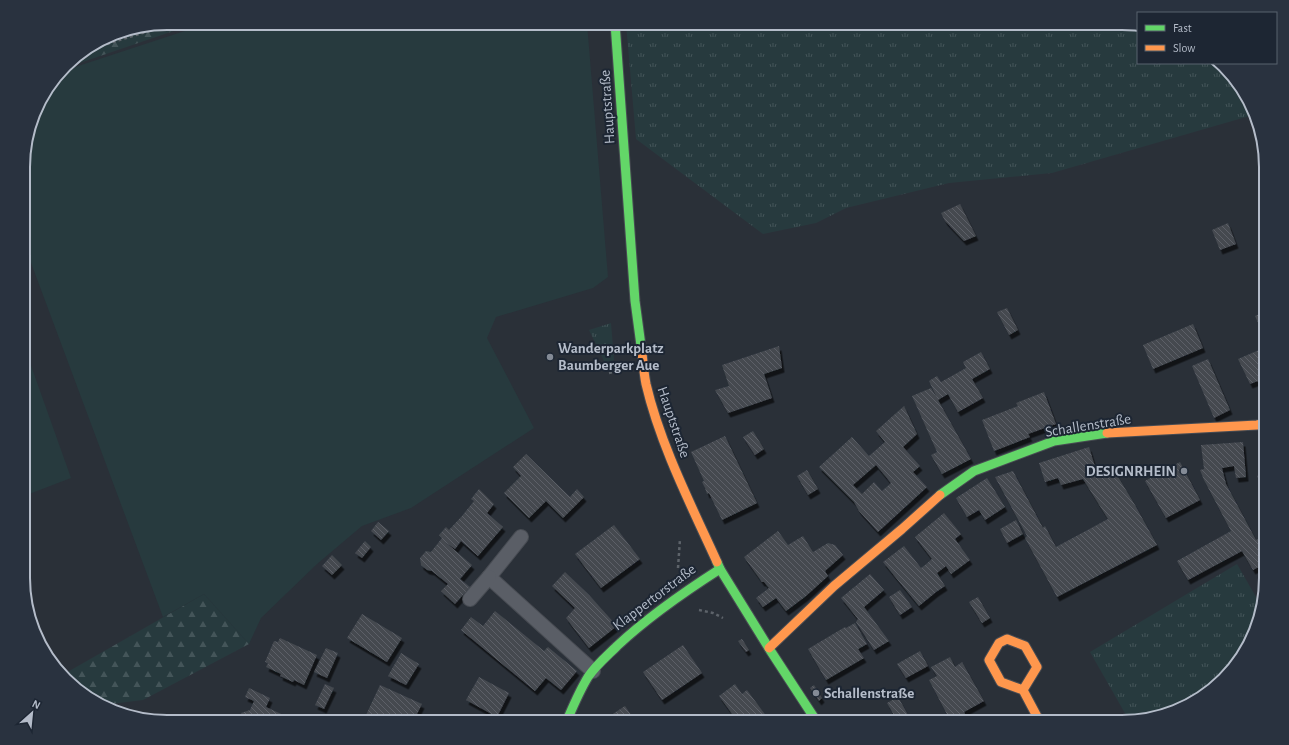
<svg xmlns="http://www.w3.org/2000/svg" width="1289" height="745" font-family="'Alegreya Sans',sans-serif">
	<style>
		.grass { fill: url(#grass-tufts) }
		.forest { fill: url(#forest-firs) }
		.garden { fill: #273a3e }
		.building { fill: url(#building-back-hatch); fill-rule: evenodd; filter: url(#shadow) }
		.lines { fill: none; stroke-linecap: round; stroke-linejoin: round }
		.lane-casing { stroke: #484c53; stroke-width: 16 }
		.fast-casing { stroke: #484c53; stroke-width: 11 }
		.slow-casing { stroke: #484c53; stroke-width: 11 }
		.path { stroke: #5d636a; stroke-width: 2.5; stroke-dasharray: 3 3; stroke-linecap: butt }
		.lane { stroke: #5a5e66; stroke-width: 14 }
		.fast { stroke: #63d668; stroke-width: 9 }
		.slow { stroke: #ff974d; stroke-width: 9 }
		.poi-dot { fill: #848b96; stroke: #1d2633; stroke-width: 1.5 }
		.labels { text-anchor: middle; stroke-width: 4; stroke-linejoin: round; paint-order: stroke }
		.street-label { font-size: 15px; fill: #b4bcc9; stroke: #1d2633 }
		.poi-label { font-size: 15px; font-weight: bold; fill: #b4bcc9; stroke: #1d2633; text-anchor: start }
		.rim { fill: none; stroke: #b4bcc9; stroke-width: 2 }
	</style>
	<defs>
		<pattern id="grass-tufts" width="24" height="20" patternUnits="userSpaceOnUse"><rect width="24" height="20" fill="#273a3e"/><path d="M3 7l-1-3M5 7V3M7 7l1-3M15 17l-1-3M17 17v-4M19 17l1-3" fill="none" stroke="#445559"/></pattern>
		<pattern id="forest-firs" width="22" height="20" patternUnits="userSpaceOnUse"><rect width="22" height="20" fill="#273a3e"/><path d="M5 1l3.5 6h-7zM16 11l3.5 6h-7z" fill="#445559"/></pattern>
		<pattern id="building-back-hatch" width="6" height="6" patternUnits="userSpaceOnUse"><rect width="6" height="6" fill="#444950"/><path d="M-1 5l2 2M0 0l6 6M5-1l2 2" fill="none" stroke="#5d6168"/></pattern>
		<filter id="shadow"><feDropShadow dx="2.5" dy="4.5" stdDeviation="0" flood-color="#0009"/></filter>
	</defs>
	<rect width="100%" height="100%" fill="#2a3038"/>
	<g class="grass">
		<path d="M626 23H1122L1138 27V63H1215L1247 95 1253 115 1052 173 949 183 846 208 816 223 763 234 636 139Z"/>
		<path d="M611 323 614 360 605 363 589 330Z"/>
		<path d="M1237 564 1260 604 1247 650 1194 703 1130 722 1090 652Z"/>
	</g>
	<g class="forest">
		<path d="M167 23H197L65 68 72 59 112 34Z"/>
		<path d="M204 594 249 644 143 700 103 705 95 703 64 674Z"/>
	</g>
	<g class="garden">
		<path d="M209 23H587L608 277 593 288 496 317 487 338 534 428 411 508 362 526 317 564 261 618 249 644 204 594 163 617 24 244V148L38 103 63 71Z"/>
		<path d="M24 346 71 478 24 496Z"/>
	</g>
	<g class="building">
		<path d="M960 204 976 236 964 241 945 221 941 213Z"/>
		<path d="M1228 223 1236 244 1220 250 1212 230Z"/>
		<path d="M1007 308 1018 330 1009 335 997 312Z"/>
		<path d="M1266 311V340L1255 316Z"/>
		<path d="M1193 324 1203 348 1153 369 1143 345Z"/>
		<path d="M779 346 782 368 764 374 772 398 728 413 715 390 729 386 722 365Z"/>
		<path d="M1266 347V378L1250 384 1238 359Z"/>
		<path d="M981 352 990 369 972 379 968 372 983 398 958 412 948 394 938 400 971 459 942 474 931 455 937 452 912 396 931 388 937 398 929 381 937 376 941 382 966 368 963 362Z"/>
		<path d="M1208 359 1230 410 1214 418 1192 366Z"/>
		<path d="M1044 392 1056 424 1028 434 1030 437 994 451 982 420 1018 406 1016 403Z"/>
		<path d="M904 406 917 434 903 447 920 466 913 472 927 487 878 532 859 511 854 502 819 467 852 437 869 456 885 442 876 431ZM876 465 891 483 882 491 874 482 862 494 853 485Z"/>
		<path d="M753 431 764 449 755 455 743 437Z"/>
		<path d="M725 436 757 503 722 520 709 493 707 494 705 488 702 482 704 481 691 452Z"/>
		<path d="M1243 442 1246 477 1236 478 1234 466 1222 468 1226 484 1256 540 1261 537 1266 546V563L1253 570 1242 551 1188 580 1177 561 1231 531 1204 480 1200 470 1204 469 1201 445Z"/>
		<path d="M1089 447 1096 470 1111 465 1135 505 1157 545 1057 597 1025 538 1027 536 995 477 1013 471 1043 528 1045 526 1056 547 1108 519 1083 479 1061 485 1058 478 1045 482 1039 463Z"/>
		<path d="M526 454 570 497 577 489 584 497 563 518 546 501 529 518 504 493 521 476 513 467Z"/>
		<path d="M1180 462 1200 500 1166 518 1145 481Z"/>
		<path d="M807 470 818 489 808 495 797 476Z"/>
		<path d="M1266 471V492L1257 476Z"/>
		<path d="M987 478 1005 507 985 520 979 510 967 517 956 498Z"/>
		<path d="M479 489 494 504 487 513 503 527 478 556 461 541 455 549 445 542 472 565 460 579 470 587 455 604 441 591 448 584 432 571 427 570 421 565 420 558 426 551 431 552 442 538 439 535 446 527 449 530 462 516 474 501 471 499Z"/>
		<path d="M944 513 961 534 955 539 970 560 951 574 946 566 937 573 945 586 936 592 919 606 883 562 904 546 921 568 925 565 932 559 915 537Z"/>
		<path d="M1016 520 1023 534 1007 543 1000 529Z"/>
		<path d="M378 522 389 531 381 540 371 531Z"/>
		<path d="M614 525 640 559 601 588 575 554Z"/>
		<path d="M778 531 788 545 803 536 813 552 828 543 835 545 843 555 825 571 828 576 806 596 786 611 776 598 763 607 756 598 769 588 764 582H762L744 557Z"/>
		<path d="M365 541 371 547 362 558 355 553Z"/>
		<path d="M332 555 342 565 332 575 322 566Z"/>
		<path d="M565 572 589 595 617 626 589 648 566 618 575 608 552 586Z"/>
		<path d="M870 574 884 590 864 607 889 641 874 650 856 622 858 619 841 598Z"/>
		<path d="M900 590 912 607 900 615 889 597Z"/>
		<path d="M978 597 990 618 982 623 969 602Z"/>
		<path d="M495 611 544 651 548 647 577 671 561 690 546 678 535 691 461 630 471 617 483 626Z"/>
		<path d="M362 614 402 638 387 662 347 638Z"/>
		<path d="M855 623 867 644 858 649 864 658 826 680 808 649 845 627 846 628Z"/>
		<path d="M280 638 317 655 304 685 294 680 293 682 280 676 281 674 266 667 268 663 265 662 274 641 278 642Z"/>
		<path d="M742 639 749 650 746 652 738 641Z"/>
		<path d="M683 645 702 673 662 700 643 672Z"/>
		<path d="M326 648 338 653 327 678 314 672Z"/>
		<path d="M920 651 928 666 906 678 897 664Z"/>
		<path d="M401 653 419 664 406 685 388 676Z"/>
		<path d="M950 657 955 667 962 662 984 701 964 712 969 722H947L950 720 929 680 937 676 931 667Z"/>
		<path d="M479 677 509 693 497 717 466 700Z"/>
		<path d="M325 684 334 688 324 709 315 705Z"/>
		<path d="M735 684 742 694 747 690 767 717H768L772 722H738L719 696Z"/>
		<path d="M380 685 422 704 413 722H380L366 715Z"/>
		<path d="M814 685 822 698 819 701 810 688Z"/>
		<path d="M249 688 270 698 266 707 290 718 288 722H245L241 713 250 710 254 701 245 697Z"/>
		<path d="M898 697 912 722H898L887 703Z"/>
		<path d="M625 706 636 722H607L605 719Z"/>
		<path d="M874 714 878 722H860Z"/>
	</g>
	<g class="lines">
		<g class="lane-casing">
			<g id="lane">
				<path d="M521 537 489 577 593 671"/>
				<path d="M470 599 489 577"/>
			</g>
		</g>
		<g class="fast-casing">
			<g id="fast">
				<path d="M615 23 635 301 642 353"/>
				<path d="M940 495 974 471 1054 441 1107 433"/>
				<path d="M717 562 720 569 770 650 817 722"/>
				<path d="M569 722 568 718C574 704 580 690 588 677 596 665 607 656 617 646 649 616 684 592 720 569"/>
			</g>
		</g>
		<g class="slow-casing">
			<g id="slow">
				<path d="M642 353C643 363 644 374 646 384 660 444 691 505 717 562"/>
				<path d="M1107 433 1257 425 1266 423"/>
				<path d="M769 648 834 586 902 529 940 495"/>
				<path d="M1023 690 1037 667 1025 646 1007 639 999 643 989 660 1001 682 1023 690 1040 722"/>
			</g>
		</g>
		<g class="path">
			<path d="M84 51 175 23"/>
			<path d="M609 373 622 370"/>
			<path d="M678 568 680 539"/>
			<path d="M699 610 713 613 723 618"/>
		</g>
		<use href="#lane" class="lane"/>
		<use href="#fast" class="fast"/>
		<use href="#slow" class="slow"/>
	</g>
	<g class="poi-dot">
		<circle cx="550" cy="357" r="4"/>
		<circle cx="1184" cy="471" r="4"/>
		<circle cx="816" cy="693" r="4"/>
	</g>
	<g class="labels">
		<g class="street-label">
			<text transform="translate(607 107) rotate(-94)" y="5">Hauptstraße</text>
			<text transform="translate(674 422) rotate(71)" y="5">Hauptstraße</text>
			<text transform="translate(1088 425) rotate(-9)" y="5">Schallenstraße</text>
			<text transform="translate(654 597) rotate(-37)" y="5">Klappertorstraße</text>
		</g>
		<g class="poi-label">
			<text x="558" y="353">Wanderparkplatz<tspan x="558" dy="17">Baumberger Aue</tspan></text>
			<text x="1176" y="476" text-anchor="end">DESIGNRHEIN</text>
			<text x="824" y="698">Schallenstraße</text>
		</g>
	</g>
	<path d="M0 0H1289V745H0ZM167 30H1122A137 137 0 0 1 1259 167V578A137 137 0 0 1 1122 715H167A137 137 0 0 1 30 578V167A137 137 0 0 1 167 30Z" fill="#29323f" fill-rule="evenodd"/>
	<path class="rim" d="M167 30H1122A137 137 0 0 1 1259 167V578A137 137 0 0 1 1122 715H167A137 137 0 0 1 30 578V167A137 137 0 0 1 167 30Z"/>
	<rect x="1137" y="12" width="140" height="52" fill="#1d2633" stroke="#59626f"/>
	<rect x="1145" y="25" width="20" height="6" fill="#63d668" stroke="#59626f"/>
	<text x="1173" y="32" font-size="12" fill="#b4bcc9">Fast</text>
	<rect x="1145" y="45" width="20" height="6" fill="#ff974d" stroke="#59626f"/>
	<text x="1173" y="52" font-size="12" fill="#b4bcc9">Slow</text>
	<g transform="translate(32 713) rotate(27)" stroke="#1d2633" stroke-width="3" paint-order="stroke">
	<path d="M0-3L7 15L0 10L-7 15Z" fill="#b4bcc9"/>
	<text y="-6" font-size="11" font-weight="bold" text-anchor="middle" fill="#b4bcc9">N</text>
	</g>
</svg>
